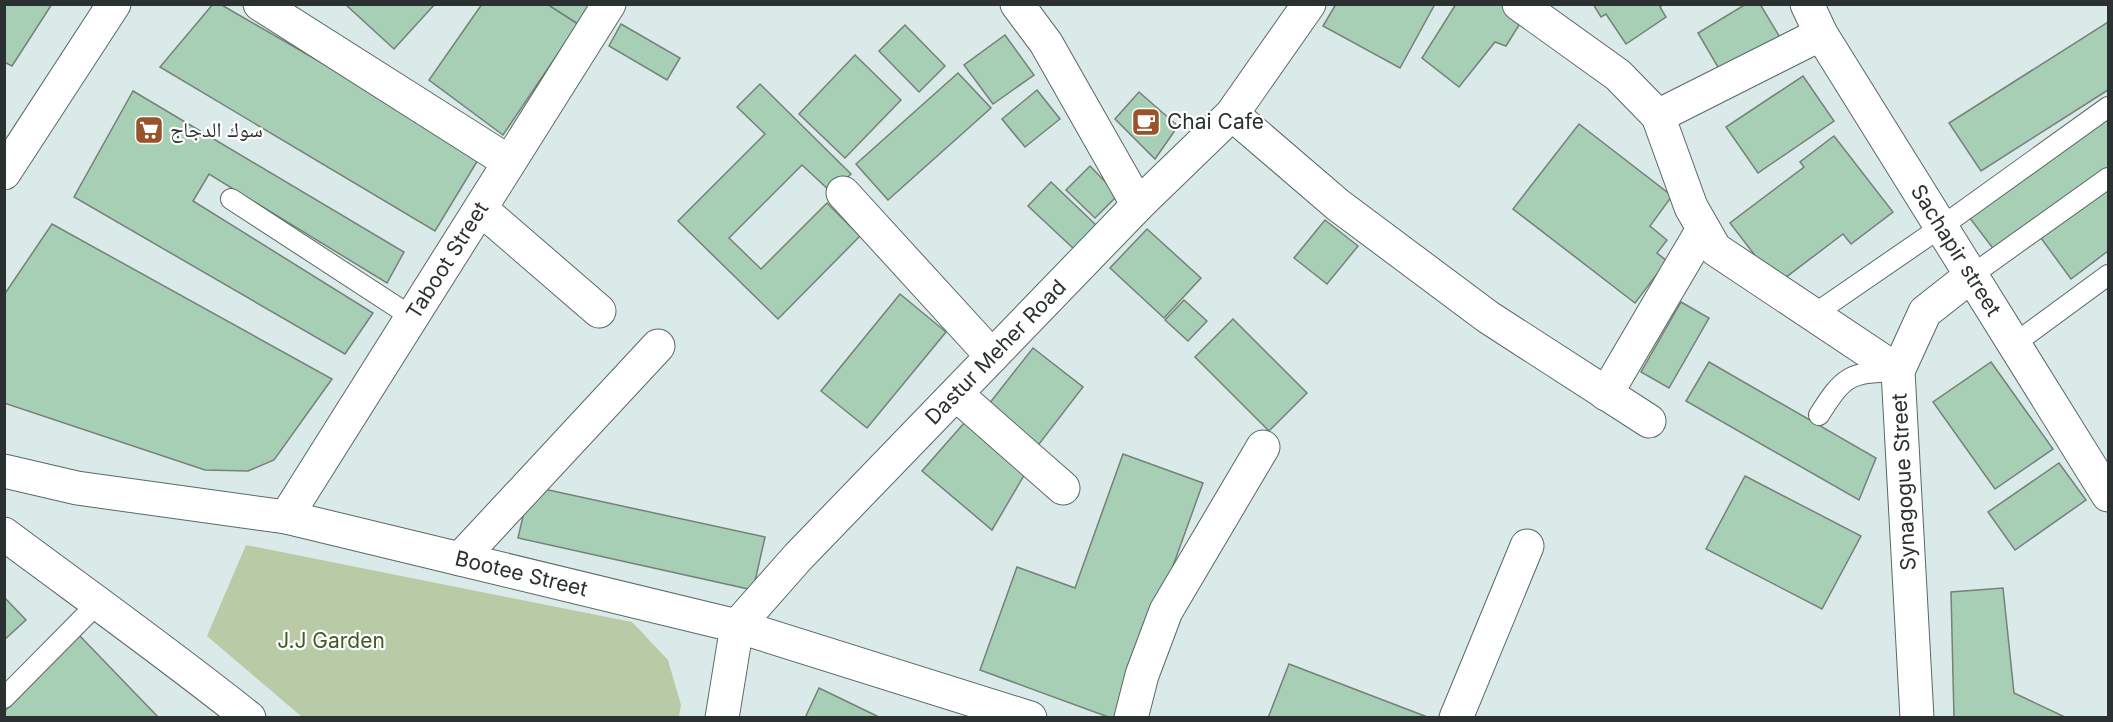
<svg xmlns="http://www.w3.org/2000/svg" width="2113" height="722" font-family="Inter,'Noto Naskh Arabic',sans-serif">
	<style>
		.green { fill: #b8cba6 }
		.building { fill: #a6cfb5; stroke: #758179; stroke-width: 1.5 }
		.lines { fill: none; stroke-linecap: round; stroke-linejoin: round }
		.service-casing { stroke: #5a6966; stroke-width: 22 }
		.minor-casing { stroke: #5a6966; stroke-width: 35 }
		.tertiary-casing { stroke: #5a6966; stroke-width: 35 }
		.primary-casing { stroke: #5a6966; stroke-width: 35 }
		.service { stroke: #fff; stroke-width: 20 }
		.minor { stroke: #fff; stroke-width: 33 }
		.tertiary { stroke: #fff; stroke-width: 33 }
		.primary { stroke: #fff; stroke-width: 33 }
		.labels { text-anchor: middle; stroke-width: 4.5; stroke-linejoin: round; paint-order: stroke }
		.poi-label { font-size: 21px; fill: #2b3130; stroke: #fff; text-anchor: start }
		.street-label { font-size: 21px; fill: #2b3130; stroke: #fff }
		.park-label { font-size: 21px; fill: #425b24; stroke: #fff }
	</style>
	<rect width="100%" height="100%" fill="#daeae8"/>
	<path class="green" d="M246 545 632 622 668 660 681 705 679 717H302L207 636Z"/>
	<g class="building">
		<path d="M4 4H52L12 66 4 62Z"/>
		<path d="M213 4H220L481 155 435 231 160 67Z"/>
		<path d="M345 4H435L394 49Z"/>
		<path d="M482 4H547L578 24 503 135 429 80Z"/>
		<path d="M547 4H591L578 24Z"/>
		<path d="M1336 4H1435L1400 68 1323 26Z"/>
		<path d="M1456 4H1503L1524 17 1506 46 1495 42 1459 87 1422 58Z"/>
		<path d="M1593 4H1664L1660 7 1666 17 1626 44 1606 14 1601 17Z"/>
		<path d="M1746 4H1760L1781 39 1722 74 1698 33Z"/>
		<path d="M2108 22V90L1981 171 1949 123Z"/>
		<path d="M621 24 680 58 667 80 609 46Z"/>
		<path d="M905 25 945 66 919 92 879 51Z"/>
		<path d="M1005 35 1034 75 993 104 964 65Z"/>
		<path d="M855 55 901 100 845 158 799 114Z"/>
		<path d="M958 73 991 108 888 200 856 164Z"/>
		<path d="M1803 76 1834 121 1758 173 1726 127Z"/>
		<path d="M760 84 851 174 832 193 802 165 729 238 761 269 827 203 860 236 778 319 678 221 765 134 737 107Z"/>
		<path d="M1037 90 1060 119 1025 147 1002 119Z"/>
		<path d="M133 91 404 252 387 283 209 174 193 201 373 313 345 354 74 197Z"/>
		<path d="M1139 92 1178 126 1155 159 1115 119Z"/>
		<path d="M2108 119V169L1995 251 1969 217Z"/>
		<path d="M1579 124 1672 196 1650 226 1667 240 1657 253 1667 261 1635 303 1513 209Z"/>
		<path d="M1834 136 1893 212 1851 244 1843 234 1777 284 1730 223 1804 167 1800 162Z"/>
		<path d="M1090 166 1118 195 1095 218 1066 190Z"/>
		<path d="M2108 181V251L2071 279 2038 234Z"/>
		<path d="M1051 182 1097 226 1074 249 1028 206Z"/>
		<path d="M1325 220 1358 246 1327 284 1294 258Z"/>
		<path d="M52 224 332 379 274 460 248 471 205 470 4 403V295Z"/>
		<path d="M1147 229 1201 278 1164 318 1110 268Z"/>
		<path d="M900 294 946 332 867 428 821 391Z"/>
		<path d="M1184 300 1207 321 1188 341 1165 320Z"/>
		<path d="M1681 302 1709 318 1669 388 1641 372Z"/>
		<path d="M1233 319 1307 393 1269 431 1195 357Z"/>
		<path d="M1033 348 1083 387 1036 448 985 409Z"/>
		<path d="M1709 362 1876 458 1859 500 1686 401Z"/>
		<path d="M1991 362 2053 449 1995 489 1933 402Z"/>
		<path d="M972 414 1029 467 992 530 922 471Z"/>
		<path d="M1123 454 1203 483 1118 718H1111L980 670 1017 567 1075 588Z"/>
		<path d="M2059 463 2086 500 2015 550 1988 512Z"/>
		<path d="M1745 476 1861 536 1822 609 1706 549Z"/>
		<path d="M530 486 765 537 753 590 518 538Z"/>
		<path d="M2003 588 2014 693 2067 718H1954L1951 592Z"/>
		<path d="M4 597 26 620 4 640Z"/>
		<path d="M79 635 159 718H4V712Z"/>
		<path d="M1289 664 1430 718H1268Z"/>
		<path d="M819 688 881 718H805Z"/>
	</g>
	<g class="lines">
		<g class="service-casing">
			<g id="service">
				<path d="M231 199 412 317"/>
				<path d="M1972 275 2108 178"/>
				<path d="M1813 315 1941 227 2108 107"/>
				<path d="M2014 344 2108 275"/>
				<path d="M1819 415C1844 376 1848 373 1895 371"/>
				<path d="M4 698 97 604"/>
			</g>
		</g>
		<g class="minor-casing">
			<g id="minor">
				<path d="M260 4 509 162"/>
				<path d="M1017 4 1046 43 1138 205"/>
				<path d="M1519 4 1618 75 1658 116 1691 207 1715 249 1898 371"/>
				<path d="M1232 114 1338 205 1488 317 1649 421"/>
				<path d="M1658 116 1821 34"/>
				<path d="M843 193 992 356"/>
				<path d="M481 209 599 311"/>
				<path d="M956 394 1063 488"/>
				<path d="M1606 394 1703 229"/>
				<path id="s1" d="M4 471 77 488 286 517 460 559 737 626 1030 718"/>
				<path id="s2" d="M286 517 609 4"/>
				<path d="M4 534C86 595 169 654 249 718"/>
				<path d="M460 559 658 346"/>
				<path id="s3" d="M722 718 737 626 798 557 1138 205 1232 114 1309 4"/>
				<path d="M1131 718 1142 675 1166 611 1263 447"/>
				<path d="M1456 718 1527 546"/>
				<path d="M1917 718 1898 371 1925 312 1972 275"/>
			</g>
		</g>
		<g class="tertiary-casing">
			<g id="tertiary">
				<path id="s4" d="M1807 4 1821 34 2108 495"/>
			</g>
		</g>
		<g class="primary-casing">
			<path id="primary" d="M4 173 114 4"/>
		</g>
		<use href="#service" class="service"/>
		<use href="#minor" class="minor"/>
		<use href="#tertiary" class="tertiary"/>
		<use href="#primary" class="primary"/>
	</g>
	<defs>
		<g id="cafe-square" transform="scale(1.5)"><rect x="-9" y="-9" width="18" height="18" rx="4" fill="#99532b" stroke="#fff"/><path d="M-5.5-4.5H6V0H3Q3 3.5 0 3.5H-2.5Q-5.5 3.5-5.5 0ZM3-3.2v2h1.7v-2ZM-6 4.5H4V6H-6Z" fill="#fff"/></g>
		<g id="supermarket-square" transform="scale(1.5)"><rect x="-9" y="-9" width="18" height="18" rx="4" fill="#99532b" stroke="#fff"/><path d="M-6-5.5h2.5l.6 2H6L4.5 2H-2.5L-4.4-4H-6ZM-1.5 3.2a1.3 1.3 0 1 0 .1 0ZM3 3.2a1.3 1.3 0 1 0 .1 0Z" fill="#fff"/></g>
	</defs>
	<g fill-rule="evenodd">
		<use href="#cafe-square" x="1146" y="122"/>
		<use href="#supermarket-square" x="149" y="130"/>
	</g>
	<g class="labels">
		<g class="poi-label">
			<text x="1167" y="129">Chai Cafe</text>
			<text x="170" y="137">سوك الدجاج</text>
		</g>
		<g class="street-label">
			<text dy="7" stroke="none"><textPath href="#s4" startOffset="288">Sachapir street</textPath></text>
			<text dy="7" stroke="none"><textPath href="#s2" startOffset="303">Taboot Street</textPath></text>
			<text dy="7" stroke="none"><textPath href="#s3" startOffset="470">Dastur Meher Road</textPath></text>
			<text transform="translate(1904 482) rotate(-93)" y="7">Synagogue Street</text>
			<text dy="7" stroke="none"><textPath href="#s1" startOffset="528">Bootee Street</textPath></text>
		</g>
		<g class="park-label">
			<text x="331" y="648">J.J Garden</text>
		</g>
	</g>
	<rect width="2113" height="722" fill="none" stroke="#2b3130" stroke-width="12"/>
</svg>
